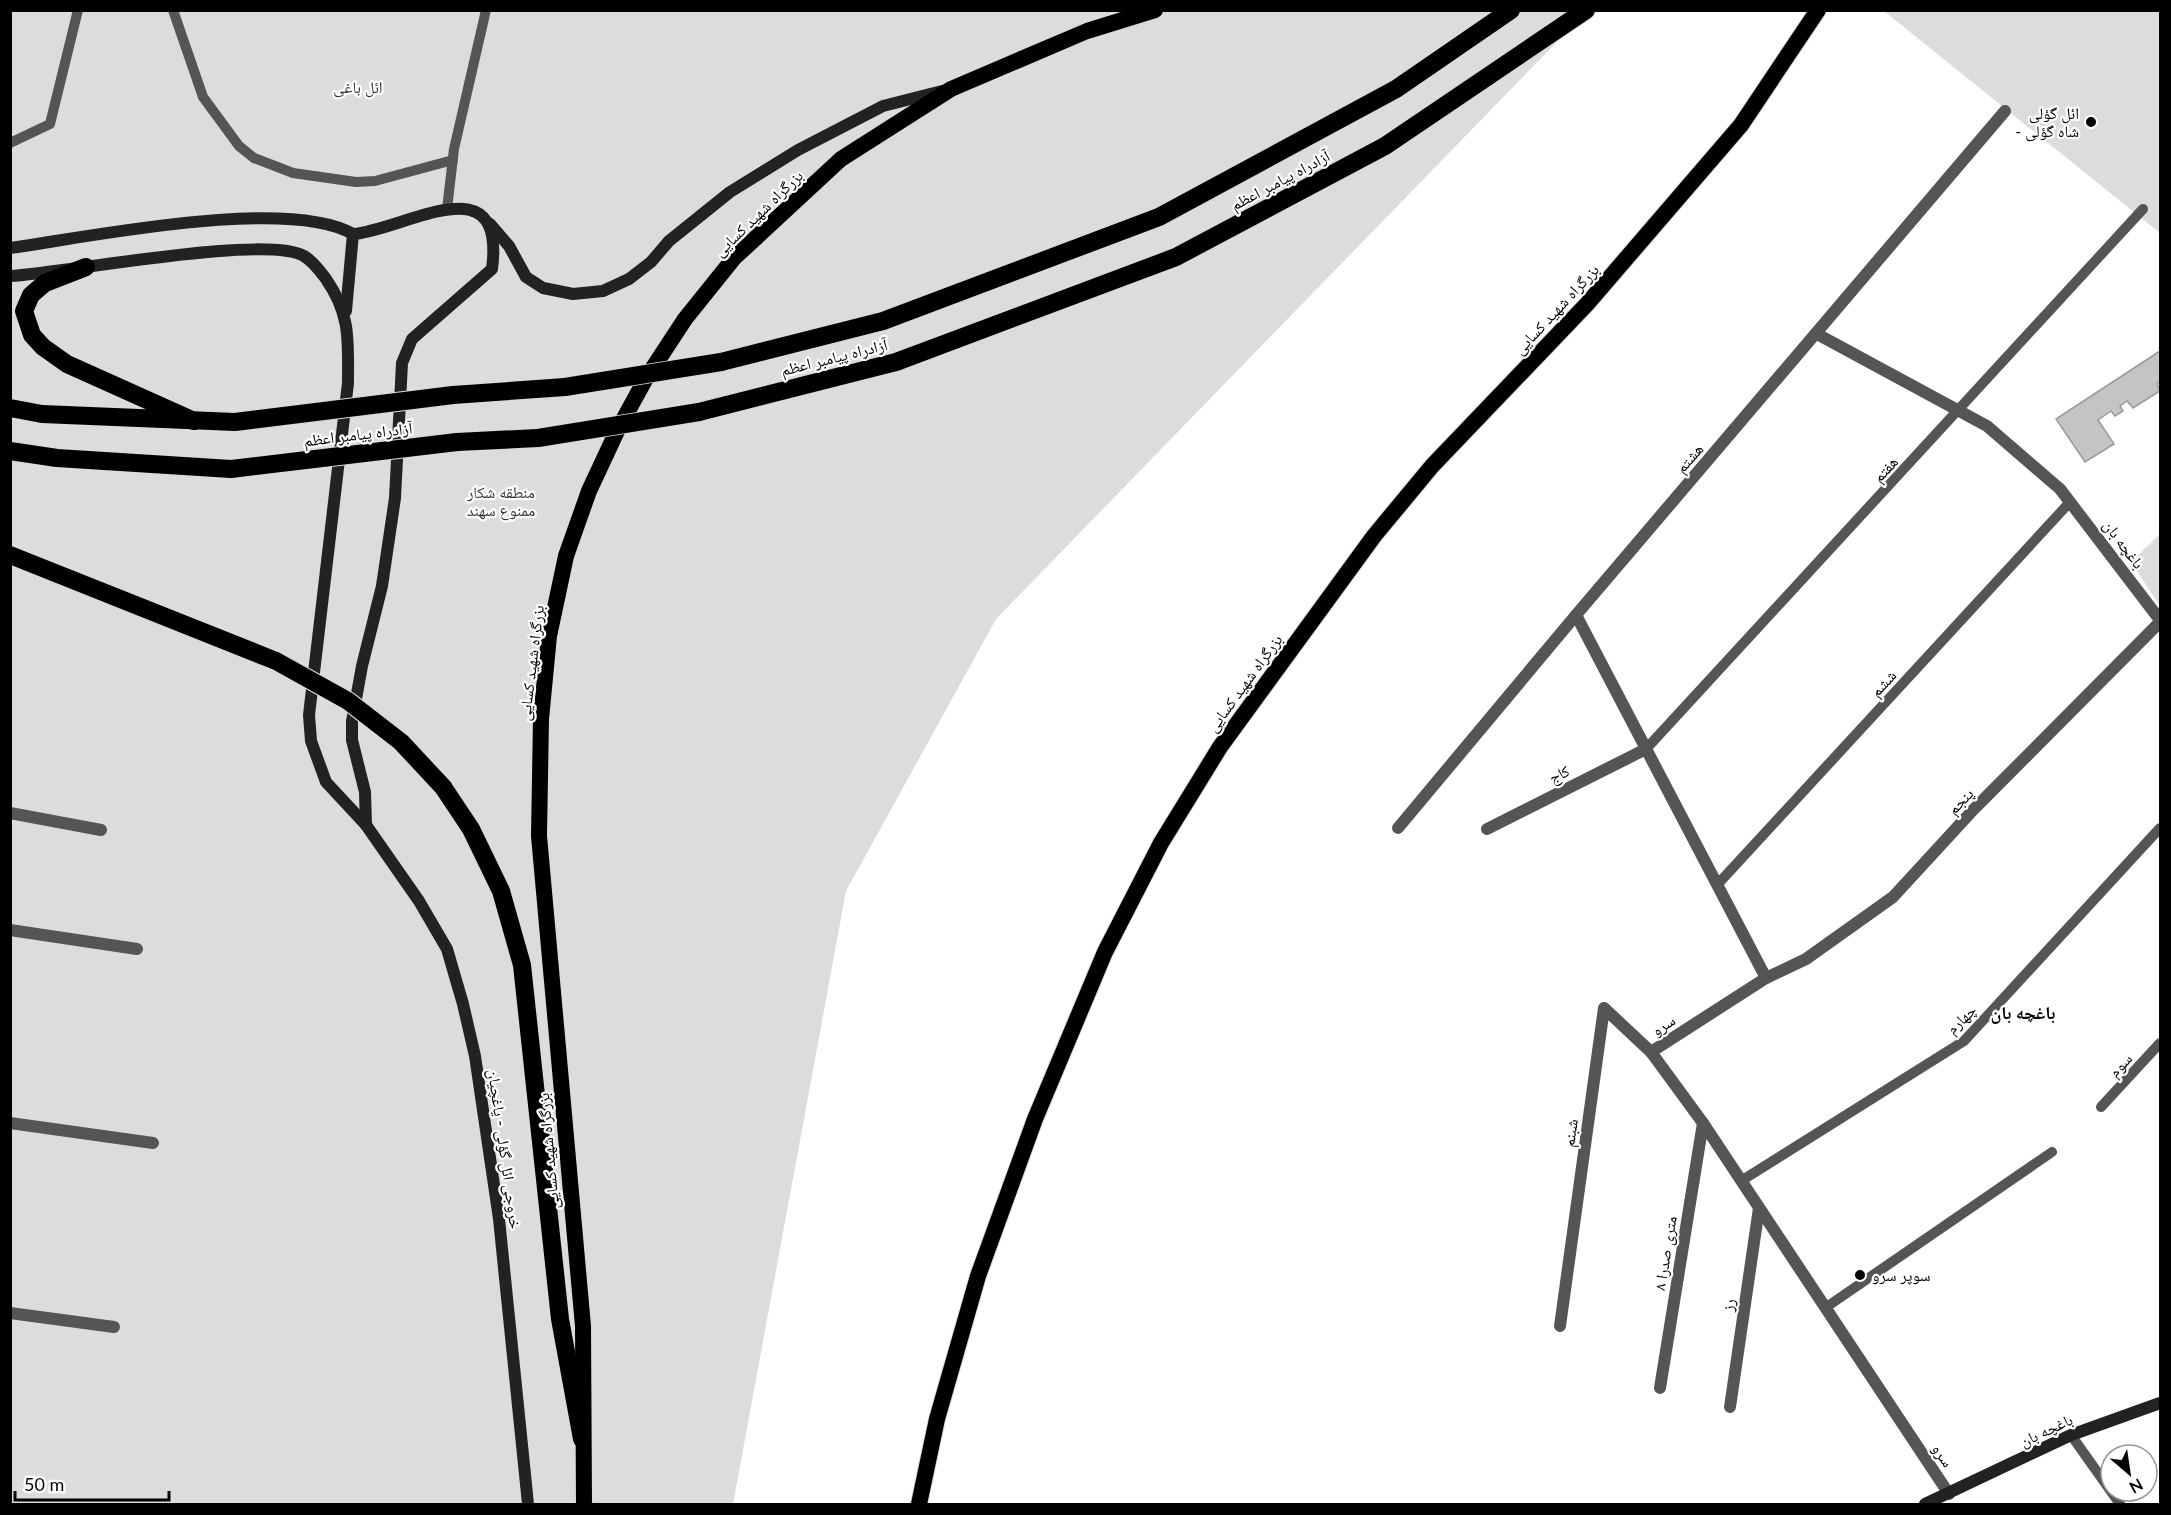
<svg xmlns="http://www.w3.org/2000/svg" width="2171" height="1515" font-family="Lato,'Noto Naskh Arabic',sans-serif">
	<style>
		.green { fill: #dcdcdc }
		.building { fill: #c4c4c4; stroke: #999; stroke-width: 1.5 }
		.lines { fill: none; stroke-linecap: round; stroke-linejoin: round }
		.trunk-casing { stroke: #dbdbdb; stroke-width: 18 }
		.motorway-casing { stroke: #dbdbdb; stroke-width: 20 }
		.service { stroke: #555; stroke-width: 10 }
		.minor { stroke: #555; stroke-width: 12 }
		.secondary { stroke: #222; stroke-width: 12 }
		.trunk { stroke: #000; stroke-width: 16 }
		.motorway { stroke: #000; stroke-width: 18 }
		.motorway-bridge-casing { stroke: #dbdbdb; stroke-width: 20; stroke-linecap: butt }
		.motorway-bridge { stroke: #000; stroke-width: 18 }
		.poi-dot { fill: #000; stroke: #fff; stroke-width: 2 }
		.labels { text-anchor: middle; stroke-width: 4.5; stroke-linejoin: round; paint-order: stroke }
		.park-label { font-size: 16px; fill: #333; stroke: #fff }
		.poi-label { font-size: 16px; fill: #000; stroke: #fff; text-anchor: end }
		.street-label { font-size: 16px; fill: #000; stroke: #fff }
		.neighbourhood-label { font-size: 18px; font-weight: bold; fill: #000; stroke: #fff }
	</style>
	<rect width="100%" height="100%" fill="#fff"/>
	<g class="green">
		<path d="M10 11H1587L996 619 846 891 733 1504H11Z"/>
		<path d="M1884 11H2160V233Z"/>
		<path d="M2160 534V606L2131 562Z"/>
	</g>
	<path class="building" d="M2160 351V381L2157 384 2160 391 2133 408 2127 401 2120 406 2123 411 2115 416 2111 411 2098 420 2114 444 2085 462 2056 419Z"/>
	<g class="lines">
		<g class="trunk-casing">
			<g id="trunk">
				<path d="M584 1504 583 1326 539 836 541 719 549 636 566 556 589 491 617 431 645 380 685 319 734 258 841 159 951 89 1087 31 1155 10"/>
				<path d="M919 1504 937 1419 978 1276 1035 1119 1105 952 1161 843 1220 747 1374 536 1432 466 1587 304 1741 125 1818 10"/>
			</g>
		</g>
		<g class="motorway-casing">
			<g id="motorway">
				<path d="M86 267 45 283 31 295 24 311 32 335 43 347 67 364 194 421"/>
				<path d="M721 362 883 321 1159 217 1396 89 1511 10"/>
				<path d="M453 395 565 387"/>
				<path d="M10 408 42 414 235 422"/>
				<path d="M699 412 896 362 1176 257 1385 146 1586 10"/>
				<path d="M457 442 538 438"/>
				<path d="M10 451 57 458 231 469"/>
				<path d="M10 555 276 661"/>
				<path d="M443 787 471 829 501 891 522 965 560 1319 582 1439"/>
			</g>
		</g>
		<g class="service">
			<path d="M173 10 203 97 239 146 254 158 293 173 356 182 375 181 453 160"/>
			<path d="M10 143 50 124 78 10"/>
			<path d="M447 209 454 149 486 10"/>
			<path d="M1646 749 2143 209"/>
			<path d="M1717 885 2070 502"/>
			<path d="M2101 1107 2160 1043"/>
			<path d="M1741 1181 1964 1041 2160 828"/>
			<path d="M1825 1308 2052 1152"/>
			<path d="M2071 1435 2120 1504"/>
		</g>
		<g class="minor">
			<path d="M1817 334 1987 426 2060 489 2160 620"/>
			<path d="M1576 615 1766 978 1651 1052 1703 1123 1949 1494"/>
			<path d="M10 813 101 830"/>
			<path d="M1398 828 1576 615 2005 111"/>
			<path d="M1487 829 1646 749"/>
			<path d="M10 930 137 949"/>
			<path d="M1766 978 1806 959 1893 897 1973 810 2160 622"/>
			<path d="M10 1123 153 1143"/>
			<path d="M10 1313 114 1327"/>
			<path d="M1560 1326 1604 1008 1651 1052"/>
			<path d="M1660 1388 1703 1123"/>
			<path d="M1730 1407 1759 1208"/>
		</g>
		<g class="secondary">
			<path d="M490 224 509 246 526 277 543 288 573 294 603 291 629 279 651 262 669 241 730 192 798 150 883 106 942 91"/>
			<path d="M10 248C89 237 287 196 353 234"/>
			<path d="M10 276C66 273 265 234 304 256 314 262 320 271 326 279 351 315 348 341 348 383L309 715 311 741 326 782 366 825 419 901 447 949 463 1004 475 1056 499 1219 528 1504"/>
			<path d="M346 311 353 234C405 230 506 161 492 269L412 339 402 363 395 498 382 586 362 666 352 721V740L365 792 366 825"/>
			<path d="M1925 1504 2071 1435 2160 1403"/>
		</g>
		<use href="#trunk" class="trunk"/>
		<use href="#motorway" class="motorway"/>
		<g class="motorway-bridge-casing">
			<g id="motorway-bridge">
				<path d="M565 387 721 362"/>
				<path d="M235 422 453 395"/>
				<path d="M538 438 699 412"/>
				<path d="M231 469 457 442"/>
				<path d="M276 661 348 701 401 742 443 787"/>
			</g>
		</g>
		<use href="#motorway-bridge" class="motorway-bridge"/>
	</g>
	<g class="poi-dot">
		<circle cx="2091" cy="122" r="6"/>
		<circle cx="1860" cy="1275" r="6"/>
	</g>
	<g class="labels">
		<g class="park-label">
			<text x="358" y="93">ائل باغی</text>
			<text x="501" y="498">منطقه شکار<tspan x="501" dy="18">ممنوع سهند</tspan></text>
		</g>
		<g class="poi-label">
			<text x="2079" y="119">ائل گؤلی<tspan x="2079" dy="18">- شاه گؤلی</tspan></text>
			<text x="1872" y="1281" text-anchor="start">سوپر سرو</text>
		</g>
		<g class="street-label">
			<text transform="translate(1280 180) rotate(-28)" y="6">آزادراه پیامبر اعظم</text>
			<text transform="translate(758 213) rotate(-44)" y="6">بزرگراه شهید کسایی</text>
			<text transform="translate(1556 309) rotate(-47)" y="6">بزرگراه شهید کسایی</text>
			<text transform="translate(834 357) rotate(-14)" y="6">آزادراه پیامبر اعظم</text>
			<text transform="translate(358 434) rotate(-7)" y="6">آزادراه پیامبر اعظم</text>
			<text transform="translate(1689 458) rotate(-49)" y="6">هشتم</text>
			<text transform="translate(1885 469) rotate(-47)" y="6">هفتم</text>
			<text transform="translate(2124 544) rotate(53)" y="6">باغچه بان</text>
			<text transform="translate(531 663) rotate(-83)" y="6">بزرگراه شهید کسایی</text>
			<text transform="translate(1244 683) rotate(-54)" y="6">بزرگراه شهید کسایی</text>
			<text transform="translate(1883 683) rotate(-47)" y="6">ششم</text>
			<text transform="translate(1559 774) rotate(-27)" y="6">کاج</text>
			<text transform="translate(1960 801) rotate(-46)" y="6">پنجم</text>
			<text transform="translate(1961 1019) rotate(-44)" y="6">چهارم</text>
			<text transform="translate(1663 1025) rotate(-33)" y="6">سرو</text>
			<text transform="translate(2120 1065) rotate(-47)" y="6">سوم</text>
			<text transform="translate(1570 1133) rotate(-82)" y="6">شبنم</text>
			<text transform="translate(505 1149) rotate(82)" y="6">خروجی ائل گؤلی - یاغچیان</text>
			<text transform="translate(548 1151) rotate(-95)" y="6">بزرگراه شهید کسایی</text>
			<text transform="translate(1665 1253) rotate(-81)" y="6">۸ متری صدرا</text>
			<text transform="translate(1728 1305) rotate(-82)" y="6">رز</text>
			<text transform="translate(2046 1430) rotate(-25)" y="6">باغچه بان</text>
			<text transform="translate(1943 1455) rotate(56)" y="6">سرو</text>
		</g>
		<g class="neighbourhood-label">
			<text x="2023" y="1019">باغچه بان</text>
		</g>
	</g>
	<rect width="2171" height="1515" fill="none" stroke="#000000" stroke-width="24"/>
	<g transform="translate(2129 1473) rotate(151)"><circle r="28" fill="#ffffff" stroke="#999999" stroke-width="1.5"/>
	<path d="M0-4.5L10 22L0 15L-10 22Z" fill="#000000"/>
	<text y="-9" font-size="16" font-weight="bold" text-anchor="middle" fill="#000000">N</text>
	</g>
	<path d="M15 1491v9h154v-9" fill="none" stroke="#000000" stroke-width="3"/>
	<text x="24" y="1491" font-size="18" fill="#000000" stroke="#ffffff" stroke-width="4.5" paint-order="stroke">50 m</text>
</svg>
